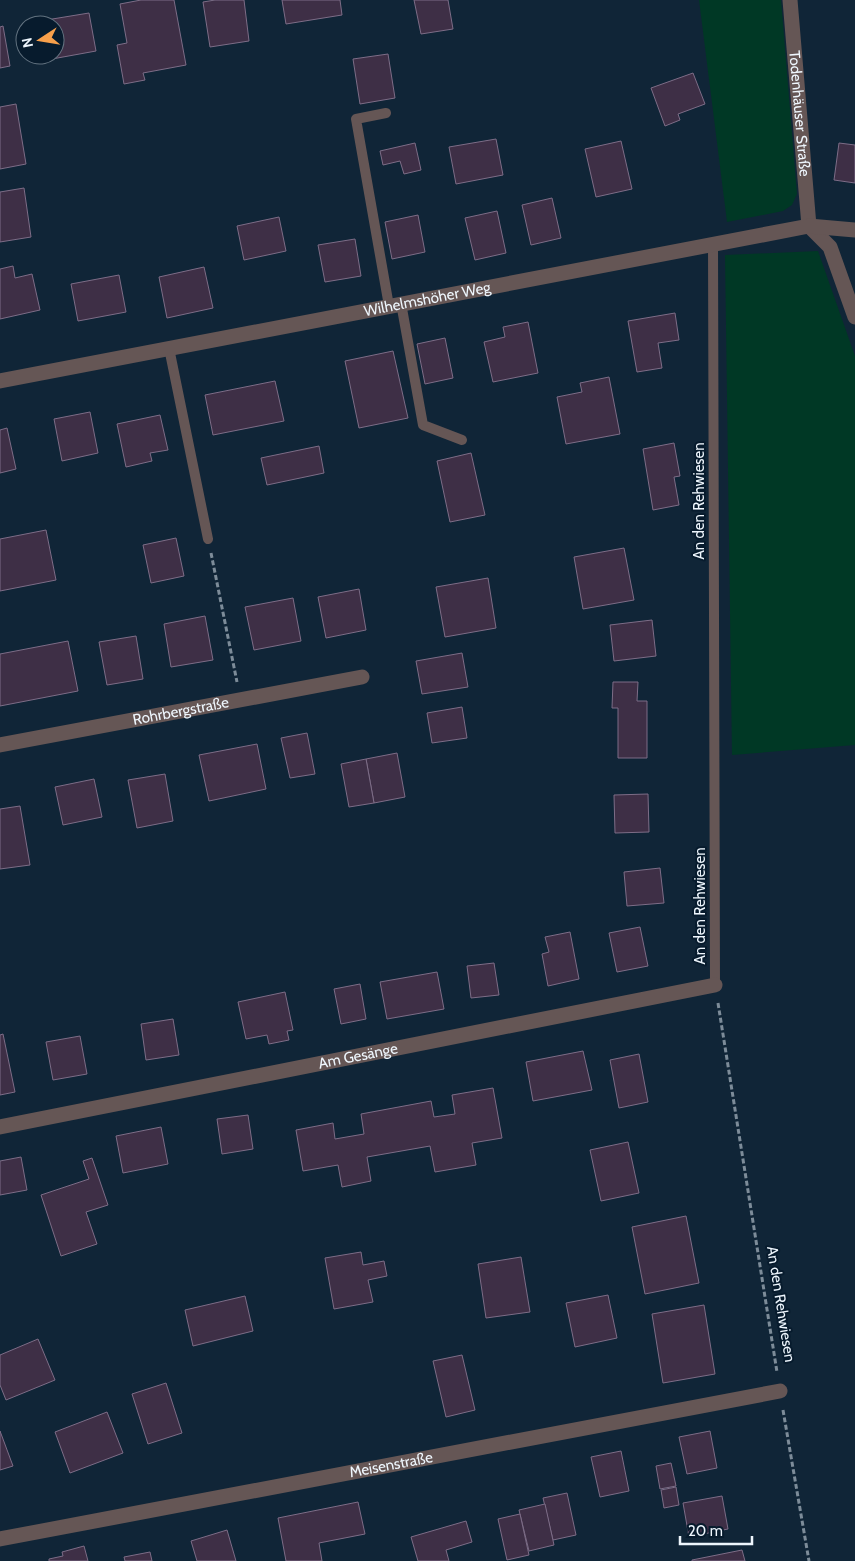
<svg xmlns="http://www.w3.org/2000/svg" width="855" height="1561" font-family="Cabin,sans-serif">
	<style>
		.green { fill: #003825 }
		.building { fill: #3e2f46; stroke: #7d6d87 }
		.lines { fill: none; stroke-linecap: round; stroke-linejoin: round }
		.path { stroke: #7d8c99; stroke-width: 3; stroke-dasharray: 5 2.5; stroke-linecap: butt }
		.service { stroke: #655655; stroke-width: 10 }
		.minor { stroke: #655655; stroke-width: 15 }
		.labels { text-anchor: middle; stroke-width: 4; stroke-linejoin: round; paint-order: stroke }
		.street-label { font-size: 15px; fill: #eef6fd; stroke: #071b2d }
	</style>
	<rect width="100%" height="100%" fill="#102537"/>
	<g class="green">
		<path d="M699 0H781L797 194 792 205 783 211 727 222Z"/>
		<path d="M818 251 855 356V745L732 755 725 255Z"/>
	</g>
	<g class="building">
		<path d="M141 0H174L186 65 143 73 145 80 124 84 117 45 127 43 120 4Z"/>
		<path d="M215 0H244L249 41 210 47 203 2Z"/>
		<path d="M282 0H340L342 15 286 24Z"/>
		<path d="M414 0H448L453 29 421 34Z"/>
		<path d="M89 13 96 51 41 61 40 55H55V25H34V22Z"/>
		<path d="M3 26 10 66 0 68V27Z"/>
		<path d="M388 54 395 98 360 104 353 59Z"/>
		<path d="M693 73 705 104 678 114 680 120 665 126 651 88Z"/>
		<path d="M16 104 26 164 0 169V107Z"/>
		<path d="M496 139 503 175 456 184 449 147Z"/>
		<path d="M621 141 632 189 596 197 585 149Z"/>
		<path d="M415 143 421 170 404 174 400 161 383 165 380 151Z"/>
		<path d="M839 143 855 145V183L834 180Z"/>
		<path d="M24 188 31 237 0 242V192Z"/>
		<path d="M552 198 561 238 531 245 522 205Z"/>
		<path d="M497 211 506 253 475 260 465 218Z"/>
		<path d="M418 215 425 252 392 259 385 222Z"/>
		<path d="M279 217 286 251 244 260 237 226Z"/>
		<path d="M355 239 361 276 325 282 318 245Z"/>
		<path d="M13 266 15 278 32 274 40 310 0 319V269Z"/>
		<path d="M204 267 213 308 167 318 159 277Z"/>
		<path d="M119 275 126 312 78 321 71 284Z"/>
		<path d="M675 313 679 340 658 343 662 368 637 372 628 321Z"/>
		<path d="M528 322 538 373 493 382 484 342 505 337 503 327Z"/>
		<path d="M445 338 453 378 425 384 417 344Z"/>
		<path d="M393 351 408 418 359 428 345 361Z"/>
		<path d="M609 377 620 434 566 444 557 397 582 392 580 383Z"/>
		<path d="M275 381 284 421 213 435 205 395Z"/>
		<path d="M90 412 98 453 62 461 54 419Z"/>
		<path d="M160 415 168 450 150 453 152 461 126 467 117 424Z"/>
		<path d="M7 428 16 469 0 473V430Z"/>
		<path d="M674 443 680 476 674 477 679 505 653 510 643 449Z"/>
		<path d="M319 446 324 473 267 485 261 458Z"/>
		<path d="M471 453 485 515 450 522 437 461Z"/>
		<path d="M46 530 56 580 0 591V539Z"/>
		<path d="M176 538 184 576 151 583 143 545Z"/>
		<path d="M624 548 634 600 583 609 574 557Z"/>
		<path d="M488 578 496 628 445 637 436 587Z"/>
		<path d="M359 589 366 630 326 638 318 597Z"/>
		<path d="M293 598 301 641 254 650 245 607Z"/>
		<path d="M205 616 213 660 171 667 164 624Z"/>
		<path d="M652 620 656 656 614 661 610 625Z"/>
		<path d="M136 636 143 679 107 685 99 642Z"/>
		<path d="M68 641 78 691 0 706V654Z"/>
		<path d="M462 653 468 687 422 694 416 661Z"/>
		<path d="M613 682H638L637 701H647V758H618V708H612Z"/>
		<path d="M462 707 467 738 432 743 427 713Z"/>
		<path d="M307 733 315 774 290 778 281 738Z"/>
		<path d="M257 744 266 789 209 801 199 755Z"/>
		<path d="M397 753 405 797 374 803 366 759Z"/>
		<path d="M366 759 374 803 349 807 341 764Z"/>
		<path d="M165 774 173 821 137 828 128 780Z"/>
		<path d="M94 779 102 817 63 825 55 787Z"/>
		<path d="M648 794 649 832 615 833 614 795Z"/>
		<path d="M20 806 30 865 0 869V809Z"/>
		<path d="M660 868 664 903 627 906 624 872Z"/>
		<path d="M640 927 648 966 617 972 609 933Z"/>
		<path d="M570 932 579 979 548 986 542 954 549 952 545 937Z"/>
		<path d="M494 963 499 995 471 998 467 966Z"/>
		<path d="M437 972 444 1009 387 1019 380 982Z"/>
		<path d="M360 984 366 1019 341 1024 334 989Z"/>
		<path d="M285 992 293 1030 287 1031 289 1040 269 1044 267 1035 246 1039 238 1002Z"/>
		<path d="M173 1019 179 1055 146 1060 141 1024Z"/>
		<path d="M3 1034 15 1092 0 1095V1035Z"/>
		<path d="M80 1036 87 1074 53 1080 46 1042Z"/>
		<path d="M583 1051 592 1090 533 1101 526 1062Z"/>
		<path d="M639 1054 648 1102 619 1108 610 1060Z"/>
		<path d="M493 1088 502 1138 472 1143 476 1165 435 1172 430 1146 367 1157 371 1181 342 1187 338 1165 303 1171 296 1130 333 1123 335 1139 364 1134 361 1114 431 1101 434 1117 455 1114 452 1095Z"/>
		<path d="M248 1115 253 1149 222 1154 217 1119Z"/>
		<path d="M161 1127 168 1164 123 1173 116 1136Z"/>
		<path d="M628 1142 639 1193 601 1201 590 1150Z"/>
		<path d="M21 1157 27 1190 0 1195V1161Z"/>
		<path d="M92 1158 108 1205 86 1212 97 1244 61 1256 41 1195 89 1179 83 1161Z"/>
		<path d="M686 1216 699 1283 645 1294 632 1227Z"/>
		<path d="M361 1252 363 1265 384 1261 387 1276 368 1280 373 1302 334 1309 325 1258Z"/>
		<path d="M521 1257 530 1312 486 1318 478 1264Z"/>
		<path d="M608 1295 617 1338 575 1347 566 1303Z"/>
		<path d="M245 1296 253 1331 193 1346 185 1310Z"/>
		<path d="M704 1305 715 1374 663 1383 652 1314Z"/>
		<path d="M38 1339 55 1380 6 1400 0 1385V1355Z"/>
		<path d="M462 1355 475 1410 446 1417 433 1361Z"/>
		<path d="M166 1383 182 1433 148 1444 132 1394Z"/>
		<path d="M107 1412 123 1453 70 1473 55 1432Z"/>
		<path d="M0 1431 13 1466 0 1470Z"/>
		<path d="M710 1431 717 1468 687 1474 679 1437Z"/>
		<path d="M621 1451 629 1491 600 1497 591 1457Z"/>
		<path d="M671 1463 676 1486 660 1489 656 1466Z"/>
		<path d="M676 1487 679 1505 664 1508 661 1490Z"/>
		<path d="M567 1493 576 1535 553 1540 543 1498Z"/>
		<path d="M722 1496 728 1529 689 1537 683 1503Z"/>
		<path d="M358 1502 365 1534 319 1543 322 1561H286L278 1518Z"/>
		<path d="M545 1504 554 1545 529 1551 519 1510Z"/>
		<path d="M520 1514 529 1555 507 1560 498 1519Z"/>
		<path d="M466 1521 472 1542 446 1550 449 1561H418L411 1537Z"/>
		<path d="M227 1530 236 1561H197L191 1541Z"/>
		<path d="M84 1546 88 1561H49V1559L63 1556 62 1552Z"/>
		<path d="M742 1550 745 1561H692V1560Z"/>
		<path d="M150 1552 152 1561H125L124 1557Z"/>
	</g>
	<g class="lines">
		<g class="path">
			<path d="M211 553 237 682"/>
			<path d="M718 1003 777 1372"/>
			<path d="M783 1410 809 1561"/>
		</g>
		<g class="service">
			<path d="M386 113 356 119 389 306"/>
			<path d="M713 243 715 985"/>
			<path d="M401 303 423 425 462 440"/>
			<path d="M169 348 208 539"/>
		</g>
		<g class="minor">
			<path id="s1" d="M790 0 809 226"/>
			<path d="M809 226 830 247 855 317"/>
			<path id="s2" d="M0 381 809 226 855 230"/>
			<path id="s3" d="M0 745 362 677"/>
			<path id="s4" d="M0 1127 715 985"/>
			<path id="s5" d="M0 1539 780 1391"/>
		</g>
	</g>
	<g class="labels">
		<g class="street-label">
			<text dy="5" stroke="none"><textPath href="#s1" startOffset="114">Todenhäuser Straße</textPath></text>
			<text dy="5" stroke="none"><textPath href="#s2" startOffset="435">Wilhelmshöher Weg</textPath></text>
			<text transform="translate(699 501) rotate(-90)" y="5">An den Rehwiesen</text>
			<text dy="5" stroke="none"><textPath href="#s3" startOffset="184">Rohrbergstraße</textPath></text>
			<text transform="translate(700 906) rotate(-90)" y="5">An den Rehwiesen</text>
			<text dy="5" stroke="none"><textPath href="#s4" startOffset="365">Am Gesänge</textPath></text>
			<text transform="translate(781 1304) rotate(81)" y="5">An den Rehwiesen</text>
			<text dy="5" stroke="none"><textPath href="#s5" startOffset="398">Meisenstraße</textPath></text>
		</g>
	</g>
	<g transform="translate(40 40) rotate(258)"><circle r="24" fill="#071b2d" stroke="#637380"/>
	<path d="M0-4L9 19L0 12L-9 19Z" fill="#f8a04b"/>
	<text y="-8" font-size="14" font-weight="bold" text-anchor="middle" fill="#eef6fd">N</text>
	</g>
	<path d="M680 1536v8h72v-8" fill="none" stroke="#eef6fd" stroke-width="2.5"/>
	<text x="688" y="1536" font-size="15" fill="#eef6fd" stroke="#071b2d" stroke-width="4" paint-order="stroke">20 m</text>
</svg>
